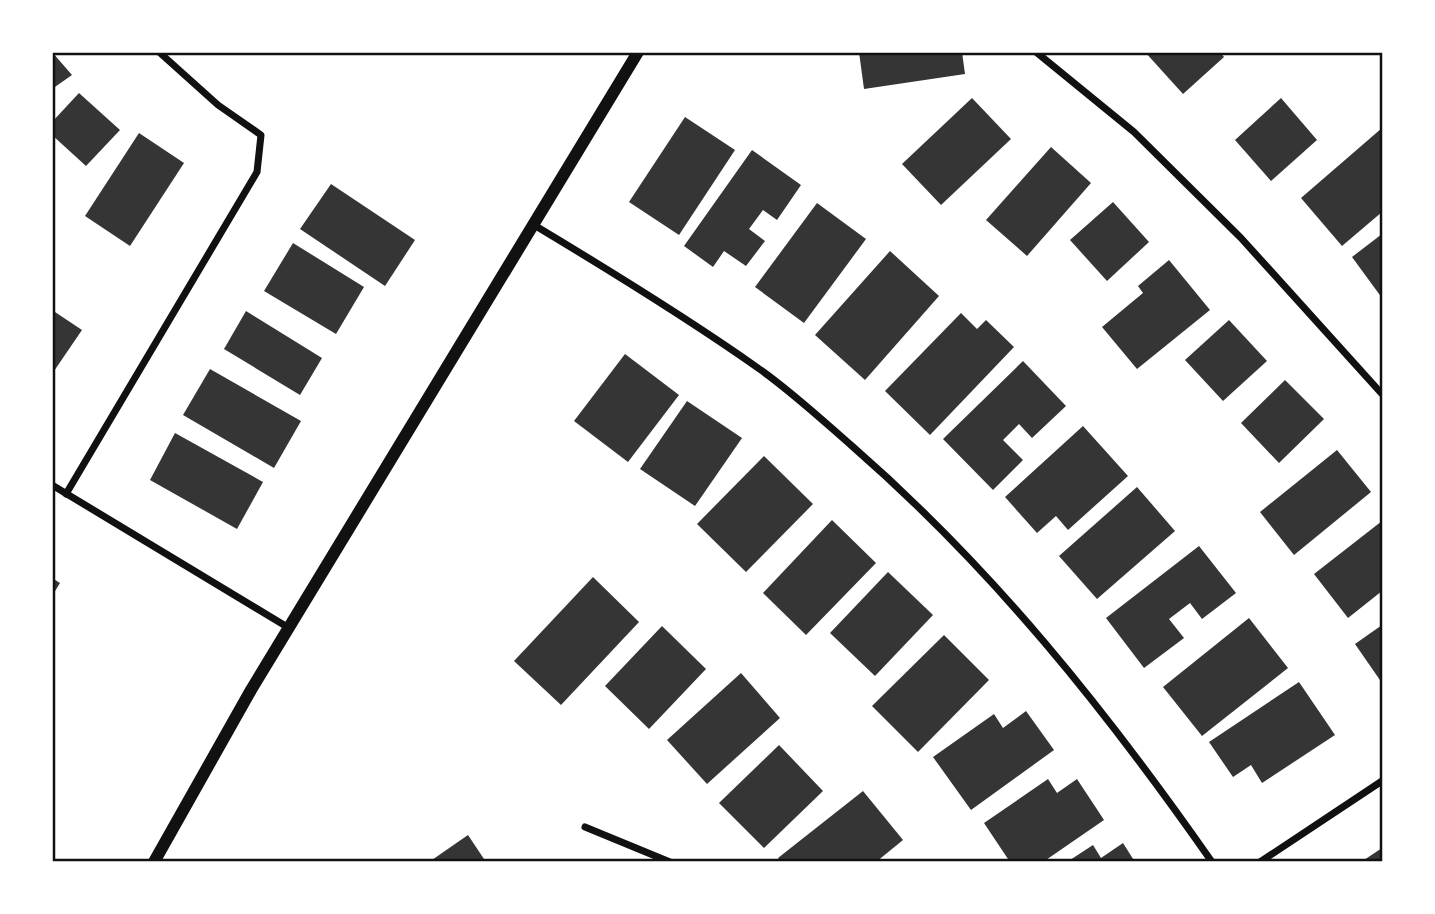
<svg xmlns="http://www.w3.org/2000/svg" width="1435" height="914" font-family="'Fira Sans Condensed',sans-serif">
	<style>
		.building { fill: #353535 }
		.lines { fill: none; stroke-linecap: round; stroke-linejoin: round }
		.minor { stroke: #111; stroke-width: 7 }
		.tertiary { stroke: #111; stroke-width: 12 }
		.neatline { fill: none; stroke: #111; stroke-width: 2.5 }
	</style>
	<rect width="100%" height="100%" fill="#fff"/>
	<g class="building">
		<path d="M52 52 72 75 52 89Z"/>
		<path d="M859 52H962L965 74 864 89Z"/>
		<path d="M1145 52H1220L1224 57 1183 94Z"/>
		<path d="M79 93 120 130 86 166 52 135V122Z"/>
		<path d="M972 98 1011 139 941 205 902 164Z"/>
		<path d="M1281 98 1317 140 1271 181 1235 140Z"/>
		<path d="M685 117 735 150 679 235 629 202Z"/>
		<path d="M1382 128V212L1342 246 1301 198Z"/>
		<path d="M139 133 184 163 130 246 85 216Z"/>
		<path d="M1051 147 1091 183 1027 256 986 220Z"/>
		<path d="M752 150 801 185 777 220 763 210 749 229 765 241 746 266 724 251 713 267 684 246Z"/>
		<path d="M331 184 415 240 385 286 300 229Z"/>
		<path d="M1113 202 1149 242 1107 281 1070 240Z"/>
		<path d="M817 203 866 239 804 323 755 287Z"/>
		<path d="M1382 234V298L1352 257Z"/>
		<path d="M293 243 364 287 336 334 264 291Z"/>
		<path d="M890 251 939 296 865 380 815 335Z"/>
		<path d="M1169 260 1210 310 1137 369 1102 327 1143 293 1138 286Z"/>
		<path d="M52 310 82 330 52 374Z"/>
		<path d="M246 311 322 358 300 395 224 349Z"/>
		<path d="M961 313 977 329 986 320 1014 347 930 435 885 391Z"/>
		<path d="M1229 320 1267 361 1223 401 1185 360Z"/>
		<path d="M625 354 679 395 628 462 574 421Z"/>
		<path d="M1023 361 1066 406 1032 438 1019 424 1003 440 1023 460 993 490 943 439Z"/>
		<path d="M210 369 301 421 274 468 183 415Z"/>
		<path d="M1285 380 1324 419 1279 463 1241 423Z"/>
		<path d="M687 401 742 438 695 506 640 469Z"/>
		<path d="M1083 426 1128 476 1068 530 1056 516 1037 533 1005 497Z"/>
		<path d="M175 433 263 482 237 529 150 480Z"/>
		<path d="M1337 450 1371 492 1294 555 1260 512Z"/>
		<path d="M764 456 813 504 746 572 697 524Z"/>
		<path d="M1137 487 1175 531 1097 599 1059 556Z"/>
		<path d="M832 520 876 563 806 635 763 593Z"/>
		<path d="M1382 521V591L1348 618 1314 574Z"/>
		<path d="M1199 546 1236 593 1202 619 1190 603 1169 619 1184 638 1144 668 1106 618Z"/>
		<path d="M888 572 933 615 875 676 830 633Z"/>
		<path d="M593 577 639 622 561 705 514 661Z"/>
		<path d="M52 578 60 583 52 596Z"/>
		<path d="M1249 618 1288 668 1202 736 1163 687Z"/>
		<path d="M1382 625V683L1355 644Z"/>
		<path d="M662 626 706 669 649 729 605 686Z"/>
		<path d="M944 635 989 680 918 752 872 706Z"/>
		<path d="M741 673 780 718 707 784 667 740Z"/>
		<path d="M1299 682 1335 735 1262 783 1251 765 1233 777 1209 742Z"/>
		<path d="M1026 711 1054 750 971 810 933 757 994 714 1003 728Z"/>
		<path d="M779 745 823 791 764 848 719 803Z"/>
		<path d="M1048 779 1057 793 1077 779 1104 820 1043 862H1010L984 823Z"/>
		<path d="M863 791 903 840 876 862H781L778 858Z"/>
		<path d="M468 835 486 862H429Z"/>
		<path d="M1123 843 1135 862H1067L1093 845 1101 858Z"/>
		<path d="M1382 848V862H1361Z"/>
	</g>
	<g class="lines">
		<g class="minor">
			<path d="M1036 52 1134 132 1241 238 1382 394"/>
			<path d="M534 225C609 270 686 317 758 368 791 391 821 419 852 446 993 569 1105 709 1212 862"/>
			<path d="M52 485 289 628"/>
			<path d="M66 494 257 172 261 135 218 105 159 52"/>
			<path d="M585 827 670 862"/>
			<path d="M1260 862 1382 781"/>
		</g>
		<path class="tertiary" d="M154 862 251 690 638 52"/>
	</g>
	<rect width="1435" height="914" fill="none" stroke="#ffffff" stroke-width="108"/>
	<rect x="54" y="54" width="1327" height="806" class="neatline"/>
</svg>
